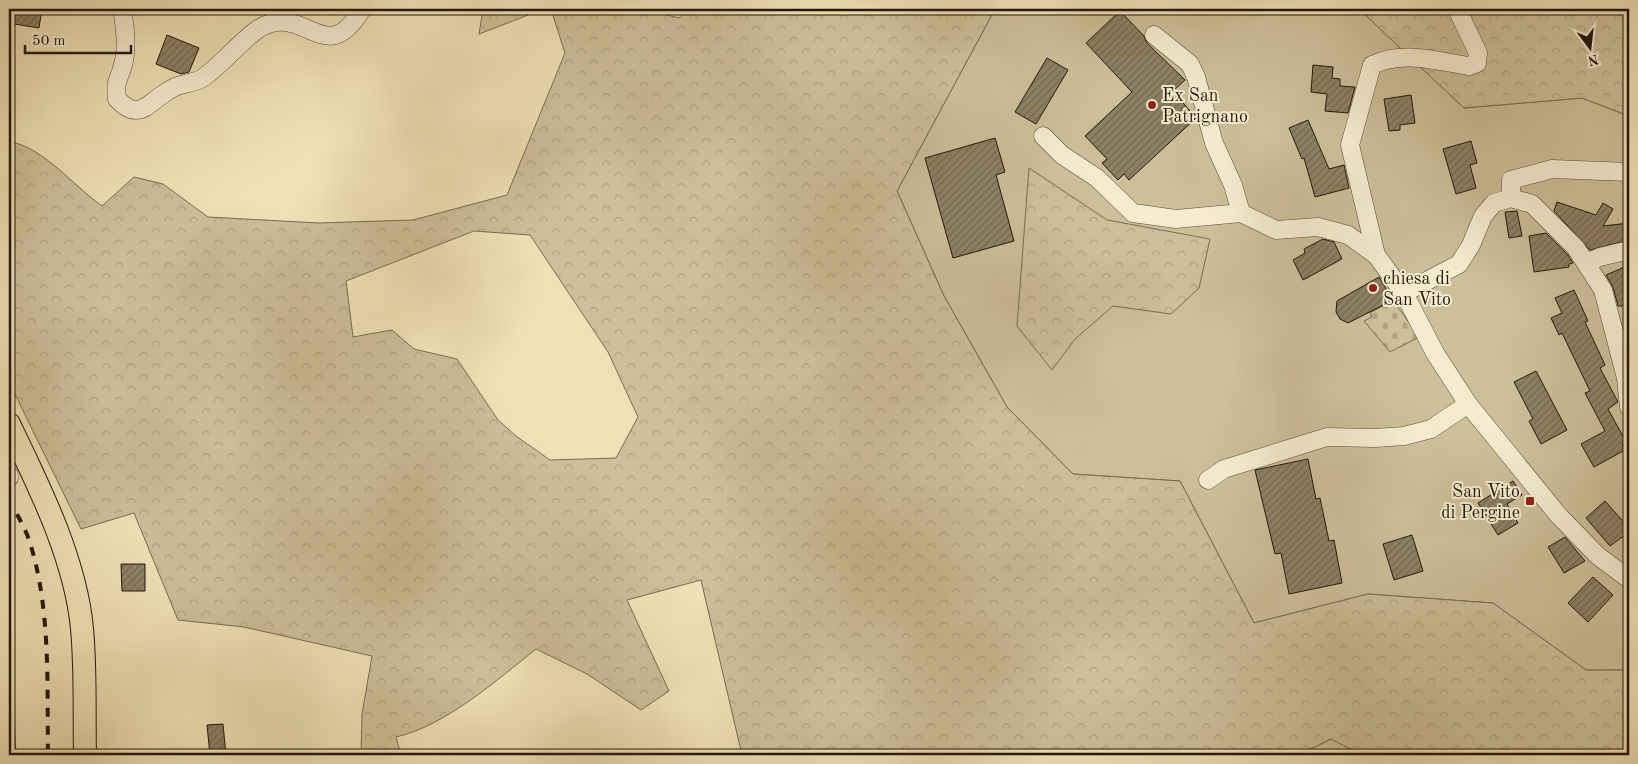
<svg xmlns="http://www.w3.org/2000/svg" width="1638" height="764" font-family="'Old Standard TT',serif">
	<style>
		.grass { fill: #ccbf9a; stroke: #776c52 }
		.forest { fill: url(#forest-crowns); stroke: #776c52; fill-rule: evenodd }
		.cemetery { fill: url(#cemetery-stones); stroke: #776c52 }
		.park { fill: url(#park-dots); stroke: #776c52 }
		.building { fill: url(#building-hatch); stroke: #22180b }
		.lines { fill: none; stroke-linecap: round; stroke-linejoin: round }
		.minor-casing { stroke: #554a36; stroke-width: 19 }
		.major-casing { stroke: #22180b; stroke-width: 24 }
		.minor { stroke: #f5ecd0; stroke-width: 18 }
		.major { stroke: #efe1b7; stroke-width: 22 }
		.rail { stroke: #22180b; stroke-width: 4; stroke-dasharray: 9 9; stroke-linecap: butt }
		.poi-dot { fill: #8f2418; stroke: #f5ecd0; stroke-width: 2 }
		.labels { text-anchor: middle; stroke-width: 4; stroke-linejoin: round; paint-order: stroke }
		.poi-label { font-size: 18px; fill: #22180b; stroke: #f5ecd0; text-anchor: start }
	</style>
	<defs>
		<pattern id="forest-crowns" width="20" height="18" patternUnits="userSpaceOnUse" patternTransform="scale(1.25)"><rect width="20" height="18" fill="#ccbf9a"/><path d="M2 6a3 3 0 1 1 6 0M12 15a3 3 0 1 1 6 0" fill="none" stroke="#afa383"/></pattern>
		<pattern id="cemetery-stones" width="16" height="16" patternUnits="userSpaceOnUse" patternTransform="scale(1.25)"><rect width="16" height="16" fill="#ccbf9a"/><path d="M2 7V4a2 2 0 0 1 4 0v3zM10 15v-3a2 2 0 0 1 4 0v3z" fill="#afa383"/></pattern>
		<pattern id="park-dots" width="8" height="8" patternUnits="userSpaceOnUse" patternTransform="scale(1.25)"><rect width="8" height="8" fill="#ccbf9a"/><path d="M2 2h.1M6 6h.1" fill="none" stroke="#afa383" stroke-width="1.8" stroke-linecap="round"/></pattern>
		<pattern id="building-hatch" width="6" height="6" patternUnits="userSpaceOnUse" patternTransform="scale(1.25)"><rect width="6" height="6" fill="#8d8164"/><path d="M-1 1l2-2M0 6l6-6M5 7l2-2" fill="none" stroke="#736951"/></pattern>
	</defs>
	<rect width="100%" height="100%" fill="#efe1b7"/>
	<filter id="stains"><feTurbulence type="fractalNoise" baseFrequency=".004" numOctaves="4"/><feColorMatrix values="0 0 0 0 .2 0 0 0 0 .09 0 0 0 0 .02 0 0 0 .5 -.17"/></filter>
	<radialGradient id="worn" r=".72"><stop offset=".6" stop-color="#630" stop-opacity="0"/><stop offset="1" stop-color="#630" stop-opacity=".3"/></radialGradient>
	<g class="grass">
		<path d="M995 9H1359L1464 108 1582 98 1629 116V670H1586L1493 603 1368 594 1254 623 1180 481 1073 474 1007 407 944 296 897 191Z"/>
		<path d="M1331 739 1362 755H1298Z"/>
	</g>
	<g class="forest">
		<path d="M483 9H544L479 34Z"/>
		<path d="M551 9H644L679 18 686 9H995L897 191 944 296 1007 407 1073 474 1180 481 1254 623 1368 594 1493 603 1586 670H1629V755H1362L1331 739 1298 755H742L701 580 627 600 669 691 641 710 587 674 536 649C497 680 445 726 396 737L401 755H361L362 714 372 656 244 627 178 620 134 513 81 529 9 382V141C47 150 71 184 102 206L134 177 163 184 208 217 319 223 413 220 507 195 565 53ZM474 231 530 235 608 352 638 417 616 458 550 460 516 436 498 420 457 359 414 349 392 330 353 337 346 281Z"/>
		<path d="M1359 9H1629V116L1582 98 1464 108Z"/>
		<path d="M1029 168 1107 220 1210 239 1199 288 1171 314 1113 306 1075 339 1052 370 1017 326Z"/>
	</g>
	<path class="cemetery" d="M1393 300 1419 337 1390 352 1364 321 1372 317 1370 313Z"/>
	<path class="park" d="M9 594 16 755H9Z"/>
	<g class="building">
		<path d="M16 9H42L39 28 14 24Z"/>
		<path d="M1120 11 1144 36 1147 43 1185 80 1173 91 1196 118 1129 180 1124 174 1118 180 1102 163 1107 159 1085 136 1132 92 1086 43Z"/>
		<path d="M167 35 199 48 189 72 181 74 156 64Z"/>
		<path d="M1047 58 1068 70 1036 124 1015 112Z"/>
		<path d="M1313 65 1333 67 1332 78 1340 79V86L1355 87 1348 113 1325 111 1327 94 1311 92Z"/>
		<path d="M1411 95 1415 123 1400 125V130L1389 131 1384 99Z"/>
		<path d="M1308 120 1329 169 1344 165 1349 188 1315 197 1304 158 1302 159 1289 128Z"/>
		<path d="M995 138 1005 172 996 175 1014 241 953 258 925 158Z"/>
		<path d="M1471 141 1477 163 1470 165 1476 188 1456 194 1443 149Z"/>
		<path d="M1557 202 1596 215 1603 203 1613 209 1603 226 1629 223V240L1590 250 1554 211Z"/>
		<path d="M1517 211 1522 236 1509 238 1505 212Z"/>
		<path d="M1546 233 1568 255 1573 263 1569 264V267L1534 272 1529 236Z"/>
		<path d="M1323 239 1334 242 1342 259 1303 280 1293 260 1305 253 1304 249Z"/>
		<path d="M1629 265V306H1618L1613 287 1606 275Z"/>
		<path d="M1379 277 1393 300 1348 323 1340 319 1336 312 1337 301Z"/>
		<path d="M1574 290 1588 321 1585 322 1605 365 1600 368 1618 402 1608 409 1626 442 1622 444 1625 450 1594 467 1581 444 1605 431 1585 393 1590 391 1562 333 1559 335 1551 318 1562 313 1555 298Z"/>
		<path d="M1536 371 1567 430 1541 444 1529 421 1533 419 1514 382Z"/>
		<path d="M1308 459 1316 499 1320 498 1329 541 1334 540 1342 583 1289 594 1281 553 1275 554 1255 470Z"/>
		<path d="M1513 481 1522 495 1507 504 1518 523 1498 535 1478 503Z"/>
		<path d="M1605 501 1629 528V532L1610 546 1586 518Z"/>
		<path d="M1412 535 1423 571 1394 580 1383 544Z"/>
		<path d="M1565 537 1585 561 1564 573 1548 547Z"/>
		<path d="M121 564H145V591H122Z"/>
		<path d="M1593 577 1613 595 1588 622 1568 603Z"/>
		<path d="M223 724 226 755H210L207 725Z"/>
	</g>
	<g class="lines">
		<g class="minor-casing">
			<g id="minor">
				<path d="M122 9C125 26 128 48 123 65 118 83 115 78 117 99 122 104 128 110 136 110 146 110 154 100 162 95 166 92 171 89 175 87 184 83 196 83 204 77 223 63 239 43 258 29 305 0 325 72 362 9"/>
				<path d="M1457 9 1478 53 1477 63 1469 66C1436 61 1403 50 1372 65L1350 145 1376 255 1404 293 1435 353 1468 404 1559 516 1598 556 1629 579"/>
				<path d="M1154 35 1190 64 1196 77 1214 143 1233 185 1241 213"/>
				<path d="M1043 136 1062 155 1097 178 1133 213 1176 219 1241 213"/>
				<path d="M1511 198V180L1552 169 1629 172"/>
				<path d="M1241 213 1276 230 1318 227 1348 235 1376 255"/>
				<path d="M1586 263 1600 257 1629 250"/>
				<path d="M1404 293 1459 264 1471 245 1483 216 1494 203 1511 198 1532 204 1576 248 1603 290 1626 378 1629 407"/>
				<path d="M9 475V478"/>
				<path d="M1208 480 1224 469 1327 437 1375 438 1404 436 1431 429 1468 404"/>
			</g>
		</g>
		<g class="major-casing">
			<path id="major" d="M9 424C39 486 76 560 82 629 86 670 84 714 85 755"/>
		</g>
		<use href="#minor" class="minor"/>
		<use href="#major" class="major"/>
		<path class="rail" d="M9 498C15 512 24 525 29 540 51 606 47 686 48 755"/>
	</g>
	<g class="poi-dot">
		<circle cx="1152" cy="105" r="5"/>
		<circle cx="1373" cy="288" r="5"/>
		<rect x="1525" y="496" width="10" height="10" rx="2.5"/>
	</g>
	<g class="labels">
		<g class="poi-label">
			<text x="1162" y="101">Ex San<tspan x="1162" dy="21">Patrignano</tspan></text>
			<text x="1383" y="284">chiesa di<tspan x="1383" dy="21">San Vito</tspan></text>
			<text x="1520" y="497" text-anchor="end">San Vito<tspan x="1520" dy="21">di Pergine</tspan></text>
		</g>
	</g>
	<rect width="1638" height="764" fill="none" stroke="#efe1b7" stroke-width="30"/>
	<rect x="10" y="10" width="1618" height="744" fill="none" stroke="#22180b" stroke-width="2.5"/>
	<rect x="15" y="15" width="1608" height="734" fill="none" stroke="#22180b"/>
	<g transform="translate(1590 48) rotate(165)" stroke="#f5ecd0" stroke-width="4" paint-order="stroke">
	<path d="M0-4L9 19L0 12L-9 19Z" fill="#22180b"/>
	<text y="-8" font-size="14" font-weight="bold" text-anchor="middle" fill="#22180b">N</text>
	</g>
	<path d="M25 45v8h106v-8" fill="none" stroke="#22180b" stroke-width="2.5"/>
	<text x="32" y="45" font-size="15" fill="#22180b" stroke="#f5ecd0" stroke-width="4" paint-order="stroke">50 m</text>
	<rect width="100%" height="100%" filter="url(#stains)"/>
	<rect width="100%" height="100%" fill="url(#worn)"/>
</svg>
